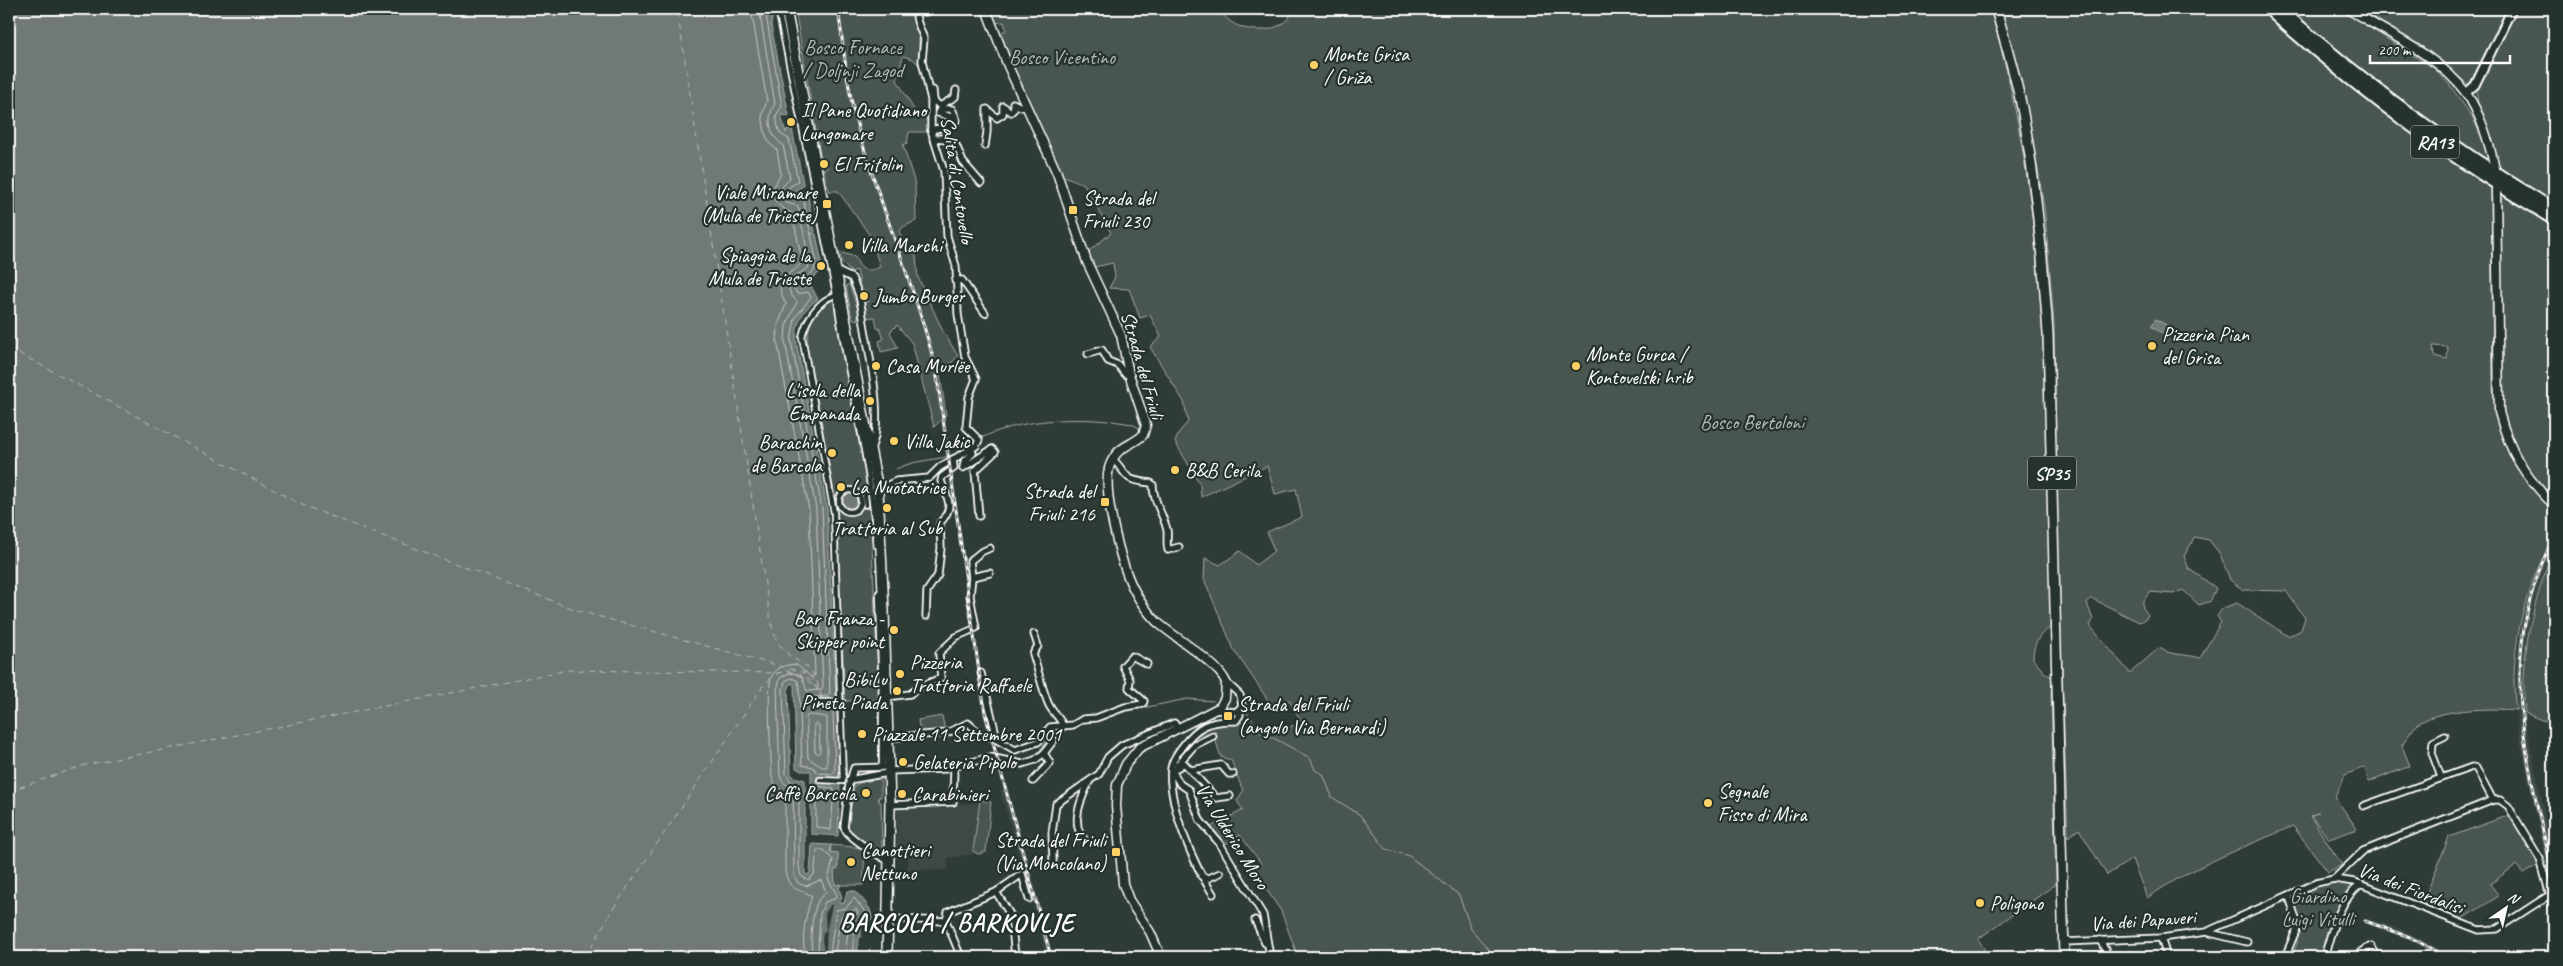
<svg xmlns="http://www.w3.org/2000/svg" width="2563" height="966" font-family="Caveat,sans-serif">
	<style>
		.built { fill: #3c4842 }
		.green { fill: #4a544f; stroke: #a4aaa7; fill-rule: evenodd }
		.water { fill: #707975; stroke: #a9afac }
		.pier { fill: #2f3b35 }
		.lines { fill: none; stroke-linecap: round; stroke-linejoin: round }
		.shore { stroke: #c6c9c8; stroke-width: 1 }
		.stream { stroke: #a9afac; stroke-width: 1 }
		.ferry { stroke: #b8bcba; stroke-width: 1; stroke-dasharray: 6 5; stroke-linecap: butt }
		.pedestrian-casing { stroke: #fff; stroke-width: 8 }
		.minor-casing { stroke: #fff; stroke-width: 9 }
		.tertiary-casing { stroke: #fff; stroke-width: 11 }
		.secondary-casing { stroke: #fff; stroke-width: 11 }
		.primary-casing { stroke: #fff; stroke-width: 12 }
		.motorway-casing { stroke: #fff; stroke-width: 14 }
		.pedestrian { stroke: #26332d; stroke-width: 4.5 }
		.minor { stroke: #26332d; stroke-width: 5.5 }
		.tertiary { stroke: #26332d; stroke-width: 7 }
		.secondary { stroke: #26332d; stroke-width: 8 }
		.primary { stroke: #26332d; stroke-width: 9 }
		.motorway { stroke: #26332d; stroke-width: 10 }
		.rail-casing { stroke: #fff; stroke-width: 3 }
		.rail { stroke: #26332d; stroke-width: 1; stroke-dasharray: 4; stroke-linecap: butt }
		.poi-dot { fill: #ffd166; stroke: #26332d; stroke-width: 2 }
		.labels { text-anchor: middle; stroke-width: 4.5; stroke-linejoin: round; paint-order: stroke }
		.shield { fill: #26332d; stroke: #bec2c0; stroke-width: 1 }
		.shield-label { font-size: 19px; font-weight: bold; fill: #fff }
		.park-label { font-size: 20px; fill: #b7bbb9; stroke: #26332d }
		.poi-label { font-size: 20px; fill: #fff; stroke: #26332d; text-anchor: start }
		.street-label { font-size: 20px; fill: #fff; stroke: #26332d }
		.district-label { font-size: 25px; font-weight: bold; letter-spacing: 1px; fill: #fff; stroke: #26332d }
	</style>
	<rect width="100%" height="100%" fill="#2f3b35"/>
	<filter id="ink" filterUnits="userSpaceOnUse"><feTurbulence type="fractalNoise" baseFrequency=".02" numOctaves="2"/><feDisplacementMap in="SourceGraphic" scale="10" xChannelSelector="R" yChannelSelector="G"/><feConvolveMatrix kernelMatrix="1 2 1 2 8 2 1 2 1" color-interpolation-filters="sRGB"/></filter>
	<g filter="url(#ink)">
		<g class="built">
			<path d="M2554 533V549L2534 601 2529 627 2523 693 2526 722 2554 860V875L2549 876 2519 736 2514 694 2516 660 2524 606 2543 556Z"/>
			<path d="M1006 789 1036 889 1053 957H1046L1038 920 1000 791Z"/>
			<path d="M991 802 986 852 948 858V870H909L907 877 908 856H897V808Z"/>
			<path d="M2365 918 2401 929 2455 957H2440L2409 939 2365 923Z"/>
		</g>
		<g class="green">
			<path d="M795 9H910L919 34V65L913 59 903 56 897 80 918 117 926 115 928 132H909L907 143 903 145 915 184 916 221 903 227 899 232 908 250 915 247 918 277 943 331 958 356 950 364 939 367 946 415 934 427 912 343 897 325 890 332 898 348 881 352 879 341 884 339 880 329 877 328 875 317 866 318 863 303 869 301 865 291 860 292 857 284 860 283 857 270 851 272 842 263 839 252 855 257C861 271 866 273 880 267L871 237 838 191H829L823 169 827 168 826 160H821Z"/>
			<path d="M990 9H1220C1230 30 1262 36 1282 24 1287 21 1291 14 1294 9H1990C2050 209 2047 421 2051 628 2038 633 2033 646 2033 659L2044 672 2053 678 2051 692 2056 884 1978 939 1989 957H1298L1281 911 1264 886 1256 869 1261 863 1240 835 1226 844 1211 827 1243 810 1237 801 1243 791 1231 760 1221 757 1213 733 1196 741 1176 763 1188 744 1200 733 1216 725 1241 722 1271 738 1301 721 1289 700 1272 706 1234 650 1204 579 1205 558 1220 565 1240 551 1256 565 1274 551 1267 532 1302 517 1296 489 1275 494 1267 466 1201 497 1200 484 1175 442 1180 431 1188 422 1184 402 1150 347 1161 337 1150 315 1140 318 1129 289 1109 288 1115 277 1113 263 1094 267 1089 251 1111 233 1084 184 1061 175 998 34 1006 30 1004 22 995 23Z"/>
			<path d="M2001 9H2262L2281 26 2292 13 2288 9H2340L2435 69 2449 84 2473 118 2484 143 2489 163 2419 113 2330 45 2467 170 2491 187 2493 388 2498 426 2515 465 2533 490 2554 510C2554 517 2556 526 2554 533 2551 547 2537 567 2532 582 2518 622 2510 669 2516 710 2492 708 2432 708 2415 727 2410 732 2406 740 2402 746L2410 766 2369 782 2365 767 2345 775 2335 797 2357 829 2329 839 2311 816 2319 812 2310 816 2342 865 2328 872 2293 826C2243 848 2193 866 2147 898L2132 859 2107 875 2079 829 2068 837 2056 511 2054 323 2045 214 2038 170 2023 92ZM2433 346 2448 347 2447 359 2434 356ZM2195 537 2209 540 2220 554 2230 580 2243 590 2286 591 2305 618 2301 630 2288 636 2237 603 2223 608 2217 616 2221 622 2200 658C2184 653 2175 657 2159 648L2130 673 2090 626 2093 620 2087 603 2091 598 2139 622 2145 620 2148 615 2143 608V601L2150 592 2173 594 2183 590 2199 605 2211 601 2216 588 2189 569 2184 556Z"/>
			<path d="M2357 9H2508L2469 85 2430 54Z"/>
			<path d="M2516 9H2554V203L2499 169C2499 144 2472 107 2478 89Z"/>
			<path d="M2501 192 2554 225V500C2526 473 2511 448 2502 409Z"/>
			<path d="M849 284 859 312 857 320 852 318 846 286Z"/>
			<path d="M834 299 854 418 870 494 862 493 850 487 842 489 835 497 808 351C805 327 813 311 834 299Z"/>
			<path d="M870 504 879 700 845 701 836 509 853 514 865 505Z"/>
			<path d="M2554 549V742L2551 724 2525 713C2520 653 2532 604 2554 549Z"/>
			<path d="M942 716 945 730 920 733 918 720Z"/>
			<path d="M881 778V797H878L879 802H881L882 852 853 835 848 829 854 786 859 783Z"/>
			<path d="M980 800 991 802 986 852 978 854 973 851Z"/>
			<path d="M2509 815 2540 865 2523 873 2516 865 2490 884 2499 896 2460 920 2422 905 2449 837Z"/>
			<path d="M831 845 865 848 863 885H835C833 878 832 872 837 866L838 853 830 852Z"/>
			<path d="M2332 881 2355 885 2344 898 2323 953 2320 957H2291L2298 942 2295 940 2300 926 2293 900 2297 894Z"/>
		</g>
		<g class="water">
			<path d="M9 9H768L773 13 771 25 789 116 781 115 786 133V130L792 129 803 183V186L791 193 801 191 807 193 815 232 810 234H816L821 259 819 273 799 288 801 290 810 284 818 299C803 309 796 322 796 340L827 508 836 700 812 702V704L838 703 840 779 817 780 840 783 838 836 811 834V771H801L796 768 794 685 791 683 788 690 791 774 794 777 805 780V874L808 875 810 872 812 844 831 845 830 852 838 853V869L834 870 835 885 841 884 839 889 842 897 839 903H844L847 891H855C863 900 872 907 872 919L861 927V937L858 940V957H9Z"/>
			<path d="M2156 319 2171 328 2166 336 2151 326Z"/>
			<circle cx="850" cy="501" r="7"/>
		</g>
		<path class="pier" d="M831 904 832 905 827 928 826 952H824L822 940 823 932 826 931 825 914Z"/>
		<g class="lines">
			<g class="shore">
				<path d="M751 9 767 101 762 115 765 133 769 143 777 150 781 174C767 194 771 203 792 213L802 260C797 277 768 272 786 304L778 325 777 341 809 510 815 675 811 677 797 665C786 663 775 668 771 678 767 690 771 761 772 777L775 785 785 795V871C790 893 797 887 812 896 806 914 800 938 806 957"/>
				<path d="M759 9 775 104C766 117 769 136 783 145L790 178 782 187 781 195 786 203 798 206 809 259 808 268C791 279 781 284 797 302L786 326 785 341 816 509 823 687 821 690 807 691 802 677 791 672 780 678 777 690 780 776 783 782 793 790 794 876 798 883 806 886 821 880 826 892C824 895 820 897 818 901 812 912 808 946 814 957"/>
				<path d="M765 9 782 107 776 115C778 127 777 134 789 139L798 181 788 188 787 194 792 198H803L816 259 814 271 794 287 797 294 808 292 811 297 795 318 791 340 822 509 830 693 828 696 811 697 807 703 812 709 833 710 835 771 833 774 818 773 813 767 802 765 799 685 797 680 791 678 785 681 783 689 786 774 790 781 799 785V867L801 876 808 880 814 875 817 850H824L833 860 828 879 837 895 834 899 825 902 820 914 818 951 824 956 830 953 836 910 846 908 854 898 867 914C854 925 852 940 853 957"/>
				<path d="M810 715 827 717V767H822L808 758 806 717Z"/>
				<path d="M816 723 819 725 820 751 818 754 815 751 814 725Z"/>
				<path d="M819 786 834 789 831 830 816 827V789Z"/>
				<path d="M834 957 841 917 856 909 858 913C847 924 846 942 846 957"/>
			</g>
			<g class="stream">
				<path d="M1112 421 1132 424 1142 430"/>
				<path d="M981 438C1018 420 1068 417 1108 421"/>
				<path d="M896 469C916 459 936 461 957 454"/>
				<path d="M1245 710 1261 731 1310 758 1315 770 1323 774 1332 797 1360 815 1386 849 1409 856 1459 895 1471 929 1495 957"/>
				<path d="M1118 713 1187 699 1213 701"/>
				<path d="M1036 756 1048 739 1072 727"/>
			</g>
			<g class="ferry">
				<path d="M9 348 302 505 579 611 805 673 813 679 820 693"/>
				<path d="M9 791 85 765 568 670 789 673 801 676 815 687"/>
				<path d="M586 957 611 912 765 683 783 670C810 676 810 677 823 701L816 678 809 668 790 656 777 642 771 623 677 9"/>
			</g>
			<g class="pedestrian-casing">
				<g id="pedestrian">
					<path d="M778 9 837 299C847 381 872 462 876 545"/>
					<circle cx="850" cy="501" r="11"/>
					<path d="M865 494 866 505"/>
					<path d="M879 593 882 700"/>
					<path d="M814 702H842"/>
					<path d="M882 703V764"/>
					<path d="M820 780 843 781 834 513 802 337C806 319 818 301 835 295"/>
				</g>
			</g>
			<g class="minor-casing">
				<g id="minor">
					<path d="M918 9 925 12 933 9"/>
					<path d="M929 91 933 90 934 101 940 106 955 97 956 90"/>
					<path d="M931 130 948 126 951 123V117L938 113 940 109H952L957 120"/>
					<path d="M933 139 940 138 956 145 963 162 981 183"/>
					<path d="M985 146 987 132V109L997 118 1003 114V106L1011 112 1014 109 1013 103 1021 107 1026 105"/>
					<path d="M837 271 852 278 859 295 862 310C866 344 887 422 870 450"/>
					<path d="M955 281 962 280 985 313"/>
					<path d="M1088 354 1102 350 1108 361 1118 365 1125 374H1129"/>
					<path d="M971 449 973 453 964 462 963 468 992 449 995 452 975 471 979 516"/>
					<path d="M1113 459C1131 478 1121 479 1151 483L1153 485C1153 502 1163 513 1167 530 1168 536 1166 543 1168 550L1179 547"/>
					<path d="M878 490 896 481 929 478 940 467 976 446 979 440 966 427 969 397 976 379 965 357 958 314 956 266 947 236 944 171 931 130V100L922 61 924 39 917 21 915 9"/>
					<path d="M972 577 990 573"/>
					<path d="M926 616 927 591 938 575 941 548 940 523C955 506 948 500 941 481L942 477 954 468 953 459"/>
					<path d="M1034 634 1038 646 1033 654C1038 670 1042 688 1048 703 1052 713 1060 717 1063 726"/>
					<path d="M981 673 995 730 992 737"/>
					<path d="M887 697 910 694 921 686 941 678 939 653 956 637 976 628 970 596 972 577 970 561 981 552 990 548"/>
					<path d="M1216 710 1236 712 1242 706 1240 695 1226 682"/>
					<path d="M887 738 947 733 968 723 982 735 992 737 1015 750 1038 742 1050 727 1073 725 1083 719 1096 718 1125 707 1143 704 1144 701 1129 688 1130 680 1123 666 1132 656 1147 664"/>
					<path d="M1177 765 1195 745 1213 736"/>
					<path d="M888 767 854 768 849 784 844 827C846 836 881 858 890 861"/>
					<path d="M1191 770 1221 765 1229 774H1233"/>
					<path d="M888 771 946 769 990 757 1022 764 1035 760 1044 753 1054 740"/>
					<path d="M1171 772 1184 763 1216 798 1230 796"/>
					<path d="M1173 772 1180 784 1189 790 1200 820 1220 844 1263 915 1270 957"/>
					<path d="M2441 777 2432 753 2433 742 2445 736"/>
					<path d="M849 780 888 773"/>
					<path d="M1033 781 1050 763 1044 753"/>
					<path d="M890 805 953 802 954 768"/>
					<path d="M2363 806 2472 767 2476 768 2493 800"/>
					<path d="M1084 839C1070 823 1081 799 1089 782"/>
					<path d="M1053 861 1052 833 1056 804 1099 774 1108 757 1122 745 1174 723 1178 727"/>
					<path d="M1201 876 1209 878 1220 873"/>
					<path d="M2334 879 2363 851 2493 800H2500L2508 806 2540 859 2554 910"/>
					<path d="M996 892 1011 916 1015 957"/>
					<path d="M1213 894C1194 866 1167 803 1171 768 1172 760 1177 754 1181 748 1197 726 1209 720 1236 721L1240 715V711"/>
					<path d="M889 919 946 921"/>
					<path d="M1255 920 1265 943"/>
					<path d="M946 921 948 912 996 892 1022 874 1029 899"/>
					<path d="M946 921 961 957"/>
					<path d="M2206 932 2247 942"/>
					<path d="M2161 938 2167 957"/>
					<path d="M2100 940 2109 957"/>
					<path d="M2063 942 2161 938 2206 932 2316 883 2334 879 2355 882 2479 930 2497 929 2503 925 2554 892"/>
					<path d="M2285 957 2298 926 2289 896"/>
					<path d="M2324 957C2332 931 2338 902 2361 884"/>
					<path d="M2353 957 2371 946 2378 957"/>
				</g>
			</g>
			<g class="tertiary-casing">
				<path id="tertiary" d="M2466 93 2475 85 2512 9"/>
			</g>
			<g class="secondary-casing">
				<g id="secondary">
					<path d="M986 9 1008 66 1057 173 1087 262 1121 335 1129 374 1146 425 1143 435C1130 447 1118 445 1110 465 1101 489 1121 564 1133 588 1139 600 1147 612 1157 622 1174 637 1218 663 1226 682L1225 698 1220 707 1139 748 1126 764 1117 785 1116 806 1123 884 1129 900 1150 932 1161 957"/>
					<path d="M2348 9C2387 33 2438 55 2466 93 2481 114 2489 143 2495 168"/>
					<path d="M2496 189 2499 412C2510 453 2524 476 2554 505"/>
				</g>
			</g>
			<g class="primary-casing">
				<g id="primary">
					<path d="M786 9 878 490 884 611 890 805 887 957"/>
					<path d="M1996 9C2005 41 2015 74 2022 108 2036 183 2043 258 2048 334L2064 957"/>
				</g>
			</g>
			<g class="motorway-casing">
				<g id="motorway">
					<path d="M2268 9C2355 88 2452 160 2554 219"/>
					<path d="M2280 9C2365 84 2457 151 2554 209"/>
				</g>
			</g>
			<use href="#pedestrian" class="pedestrian"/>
			<use href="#minor" class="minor"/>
			<use href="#tertiary" class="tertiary"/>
			<use href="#secondary" class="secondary"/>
			<use href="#primary" class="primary"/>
			<use href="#motorway" class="motorway"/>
			<g class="rail-casing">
				<g id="rail">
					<path d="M838 9C844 49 847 89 858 128 881 210 916 288 936 370L985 713 1051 957"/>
					<path d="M2553 875C2526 754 2494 655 2554 537"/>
					<path d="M2365 921 2410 937 2446 957"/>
				</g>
			</g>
			<use href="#rail" class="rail"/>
		</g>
	</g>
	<g class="poi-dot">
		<circle cx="1314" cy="65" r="5"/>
		<circle cx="791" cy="122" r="5"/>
		<circle cx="824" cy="164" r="5"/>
		<rect x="822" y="199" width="10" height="10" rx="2.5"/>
		<rect x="1068" y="205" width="10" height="10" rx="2.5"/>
		<circle cx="849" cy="245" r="5"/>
		<circle cx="821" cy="266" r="5"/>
		<circle cx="864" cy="296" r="5"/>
		<circle cx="2152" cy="346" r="5"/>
		<circle cx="876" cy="366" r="5"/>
		<circle cx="1576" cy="366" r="5"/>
		<circle cx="870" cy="401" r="5"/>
		<circle cx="894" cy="441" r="5"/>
		<circle cx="832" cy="453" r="5"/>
		<circle cx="1175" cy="470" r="5"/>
		<circle cx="841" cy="487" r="5"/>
		<rect x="1100" y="497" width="10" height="10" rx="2.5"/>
		<circle cx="887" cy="508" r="5"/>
		<circle cx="894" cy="630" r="5"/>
		<circle cx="900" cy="674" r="5"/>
		<circle cx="897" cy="691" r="5"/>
		<rect x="1223" y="711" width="10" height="10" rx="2.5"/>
		<circle cx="862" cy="734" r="5"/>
		<circle cx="903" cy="762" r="5"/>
		<circle cx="866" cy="793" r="5"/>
		<circle cx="902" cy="794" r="5"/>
		<circle cx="1708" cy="803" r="5"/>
		<rect x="1111" y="847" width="10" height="10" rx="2.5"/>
		<circle cx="851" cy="862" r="5"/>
		<circle cx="1980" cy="903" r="5"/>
	</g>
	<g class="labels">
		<g class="shield">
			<rect x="2411" y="125.5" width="48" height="33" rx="4"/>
			<rect x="2028" y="456.5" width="48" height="33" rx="4"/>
		</g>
		<g class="shield-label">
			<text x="2435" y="149">RA13</text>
			<text x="2052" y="480">SP35</text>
		</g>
		<g class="park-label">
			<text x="853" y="54">Bosco Fornace<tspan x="853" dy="23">/ Doljnji Zagod</tspan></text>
			<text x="1062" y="64">Bosco Vicentino</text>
			<text x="1752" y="429">Bosco Bertoloni</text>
			<text x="2318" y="903">Giardino<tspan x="2318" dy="23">Luigi Vitulli</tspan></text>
		</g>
		<g class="poi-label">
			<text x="1324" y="61">Monte Grisa<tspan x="1324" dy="23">/ Griža</tspan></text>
			<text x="801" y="117">Il Pane Quotidiano<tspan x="801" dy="23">Lungomare</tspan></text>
			<text x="834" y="171">El Fritolin</text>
			<text x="817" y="199" text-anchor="end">Viale Miramare<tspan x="817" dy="23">(Mula de Trieste)</tspan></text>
			<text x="1083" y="205">Strada del<tspan x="1083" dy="23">Friuli 230</tspan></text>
			<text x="859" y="252">Villa Marchi</text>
			<text x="811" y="262" text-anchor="end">Spiaggia de la<tspan x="811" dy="23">Mula de Trieste</tspan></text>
			<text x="874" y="303">Jumbo Burger</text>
			<text x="2162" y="341">Pizzeria Pian<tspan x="2162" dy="23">del Grisa</tspan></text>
			<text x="1586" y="361">Monte Gurca /<tspan x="1586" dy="23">Kontovelski hrib</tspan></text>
			<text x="886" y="373">Casa Murlëe</text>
			<text x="860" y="397" text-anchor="end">L'isola della<tspan x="860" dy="23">Empanada</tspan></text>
			<text x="904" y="448">Villa Jakic</text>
			<text x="822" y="449" text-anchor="end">Barachin<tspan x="822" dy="23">de Barcola</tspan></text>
			<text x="1185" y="477">B&amp;B Cerila</text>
			<text x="851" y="494">La Nuotatrice</text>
			<text x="1095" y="498" text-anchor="end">Strada del<tspan x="1095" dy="23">Friuli 216</tspan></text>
			<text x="887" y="535" text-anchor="middle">Trattoria al Sub</text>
			<text x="884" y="625" text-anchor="end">Bar Franza -<tspan x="884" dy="23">Skipper point</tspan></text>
			<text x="910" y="669">Pizzeria<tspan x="910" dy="23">Trattoria Raffaele</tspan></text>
			<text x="887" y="686" text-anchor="end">BibiLu<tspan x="887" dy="23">Pineta Piada</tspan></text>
			<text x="1238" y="711">Strada del Friuli<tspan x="1238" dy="23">(angolo Via Bernardi)</tspan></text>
			<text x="872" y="741">Piazzale 11 Settembre 2001</text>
			<text x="913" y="769">Gelateria Pipolo</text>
			<text x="1718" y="798">Segnale<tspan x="1718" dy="23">Fisso di Mira</tspan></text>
			<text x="856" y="800" text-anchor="end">Caffè Barcola</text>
			<text x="912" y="801">Carabinieri</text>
			<text x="1106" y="847" text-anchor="end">Strada del Friuli<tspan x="1106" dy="23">(Via Moncolano)</tspan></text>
			<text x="861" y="857">Canottieri<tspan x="861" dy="23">Nettuno</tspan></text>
			<text x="1990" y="910">Poligono</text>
		</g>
		<g class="street-label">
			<text transform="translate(958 180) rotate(81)" y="7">Salita di Contovello</text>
			<text transform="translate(1143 365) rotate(74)" y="7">Strada del Friuli</text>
			<text transform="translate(1233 836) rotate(58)" y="7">Via Ulderico Moro</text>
			<text transform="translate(2411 888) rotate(21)" y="7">Via dei Fiordalisi</text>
			<text transform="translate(2143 920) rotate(-4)" y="7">Via dei Papaveri</text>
		</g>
		<g class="district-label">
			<text x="957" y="931">BARCOLA / BARKOVLJE</text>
		</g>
	</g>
	<rect width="2563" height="966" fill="none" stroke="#26332d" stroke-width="30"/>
	<rect x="15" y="15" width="2533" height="936" fill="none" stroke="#fff" stroke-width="2" filter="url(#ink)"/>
	<g transform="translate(2506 908) rotate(34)" stroke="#26332d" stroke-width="4" paint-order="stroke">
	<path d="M0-4L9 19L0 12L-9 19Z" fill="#ffffff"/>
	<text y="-8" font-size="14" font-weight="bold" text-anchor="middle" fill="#ffffff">N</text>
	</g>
	<path d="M2370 55v8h140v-8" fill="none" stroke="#ffffff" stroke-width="2.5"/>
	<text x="2378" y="55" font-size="15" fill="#ffffff" stroke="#26332d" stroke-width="4" paint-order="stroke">200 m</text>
</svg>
